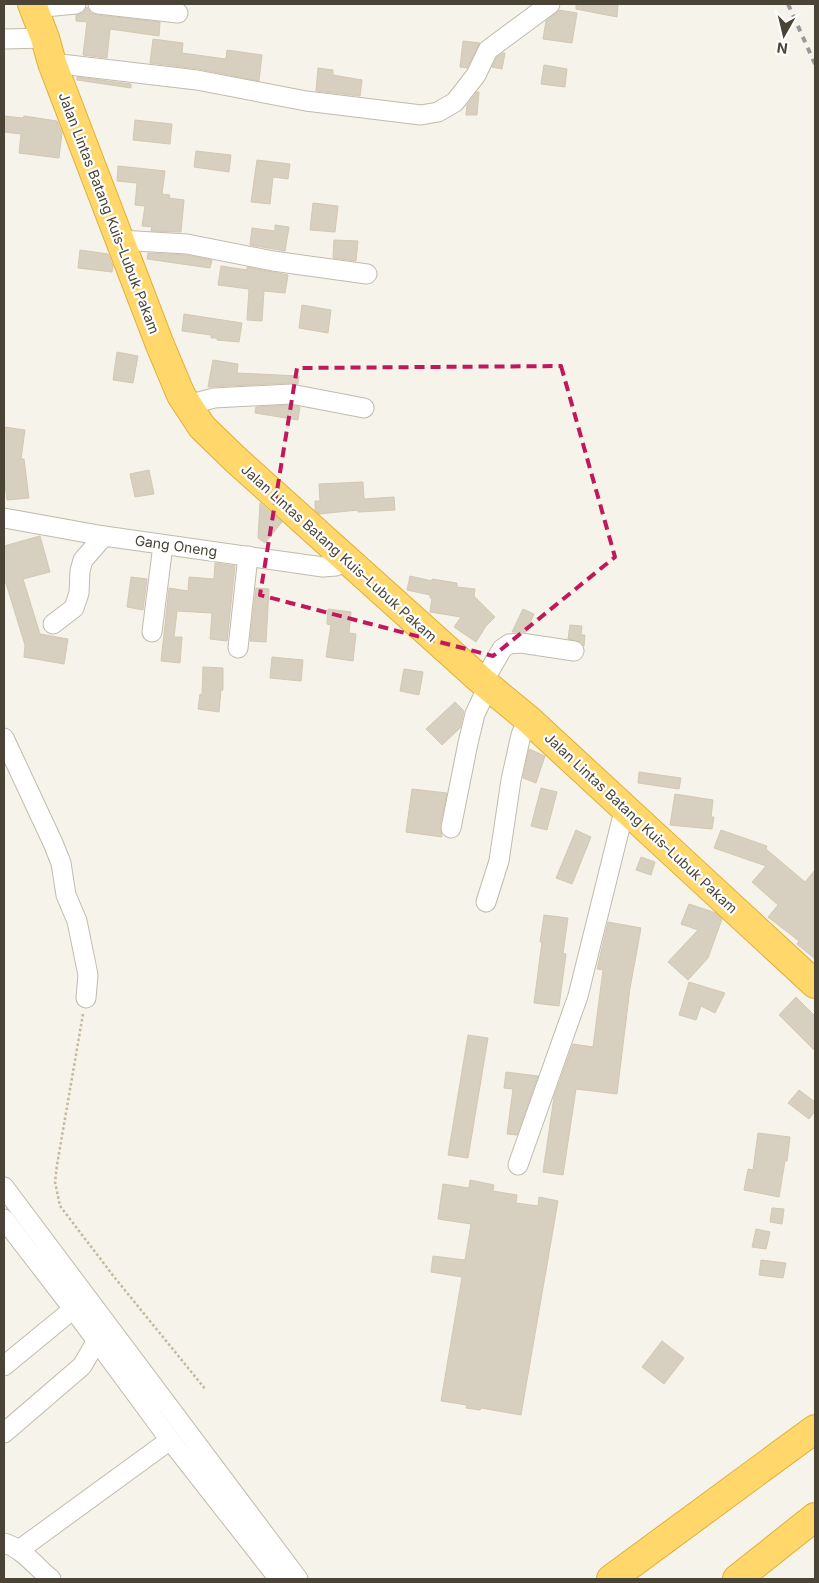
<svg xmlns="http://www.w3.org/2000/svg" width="819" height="1583" font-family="Inter,sans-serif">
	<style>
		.building { fill: #d7cfbf; stroke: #d3c8b2 }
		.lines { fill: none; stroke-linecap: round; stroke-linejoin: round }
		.minor-casing { stroke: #c1bbac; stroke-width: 21 }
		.highway-casing { stroke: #e2ae37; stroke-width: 30 }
		.path { stroke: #c4b89d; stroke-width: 2.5; stroke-dasharray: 2.5 2.5; stroke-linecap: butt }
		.minor { stroke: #fff; stroke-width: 19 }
		.highway { stroke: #ffd76b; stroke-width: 28 }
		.rail { stroke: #999; stroke-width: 4; stroke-dasharray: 6 6; stroke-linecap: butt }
		.marked { fill: none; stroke: #c2185b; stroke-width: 4; stroke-dasharray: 10 6; stroke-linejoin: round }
		.labels { text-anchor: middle; stroke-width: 4.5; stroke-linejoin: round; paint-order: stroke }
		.street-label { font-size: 14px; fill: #4a4437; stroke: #fff }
	</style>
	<rect width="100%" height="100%" fill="#f5f3ea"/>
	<g class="building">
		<path d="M576 4H618L617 17 576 9Z"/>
		<path d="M87 7 91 13 97 15 160 22 159 36 110 29 107 58 83 55 87 22 76 21V15L83 13Z"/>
		<path d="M559 10 577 13 572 43 543 39 546 21Z"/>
		<path d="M153 39 183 43 182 53 226 59 227 50 262 55 259 81 199 69 150 63Z"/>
		<path d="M463 41 480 43 467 68 460 67Z"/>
		<path d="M503 53H505L502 69 492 67 497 57Z"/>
		<path d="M544 65 567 69 565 87 541 84Z"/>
		<path d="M318 68 333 70V75L362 80 360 96 316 91Z"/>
		<path d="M77 77 131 84V88L77 80Z"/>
		<path d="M477 92H479L477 115H466L467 105Z"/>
		<path d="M4 116 23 118 24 116 57 121 62 133 59 158 19 153 21 134 4 132Z"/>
		<path d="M135 120 172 124 170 144 133 140Z"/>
		<path d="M196 151 231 155 229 172 194 167Z"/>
		<path d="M257 160 290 164 288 179 273 177 270 204 251 202Z"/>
		<path d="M118 166 165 171 162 194 170 195 169 198 184 200 181 232 151 231 152 227 142 226 145 206 135 205 137 183 117 181Z"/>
		<path d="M313 203 338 206 335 232 310 230Z"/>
		<path d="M275 225 289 227 285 251 250 245 252 228 275 231Z"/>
		<path d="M334 240 358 241 356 261 333 258Z"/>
		<path d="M80 250 108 254 113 266 112 272 78 268Z"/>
		<path d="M148 253 186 255 212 260 210 268 147 259Z"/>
		<path d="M221 266 247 270V267L288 275 285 293 264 291 262 321 247 320 249 289 218 285Z"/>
		<path d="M302 305 331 310 328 333 299 328Z"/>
		<path d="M184 314 242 323 239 342 217 340V338H211V335L182 331Z"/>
		<path d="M117 352 138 356 133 383 113 380Z"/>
		<path d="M213 360 238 364 237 373 299 376 298 384 290 383 208 387Z"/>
		<path d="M290 405 300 407 298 420 255 413 256 407Z"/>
		<path d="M4 427 25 430 21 459H24L29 498 7 500 4 476Z"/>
		<path d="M149 470 154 494 135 497 130 474Z"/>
		<path d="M363 482 364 499 394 497 395 510 358 512V510L319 514 315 510V501H320L319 484Z"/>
		<path d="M260 503 282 522 265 543 258 538Z"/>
		<path d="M40 536 50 572 23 579 40 634 68 639 64 664 24 657 25 645 4 577V546Z"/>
		<path d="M215 563 235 566 227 641 210 639 212 613 177 611 174 637H182L180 663 161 661 169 588 188 591 189 577 214 579Z"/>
		<path d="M410 576 432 581V579L457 583V587L475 589 474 596 495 617 486 626 476 642 454 627 461 617 430 612 432 598H430V595L407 590Z"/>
		<path d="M131 577 147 579 143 610 127 607Z"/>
		<path d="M256 588 269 589 266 642 250 641Z"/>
		<path d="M328 609 351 612 349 633 356 634 353 661 326 657 331 625 327 624Z"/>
		<path d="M523 609 534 614 526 632H512Z"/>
		<path d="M570 625 582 626 581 635H585L584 646 581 642 568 639Z"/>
		<path d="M272 657 303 660 301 681 270 678Z"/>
		<path d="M203 667 223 668V690H221L219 712 198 709 200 694 202 695Z"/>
		<path d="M404 669 423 672 419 695 400 691Z"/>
		<path d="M455 702 464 711 460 728 442 745 426 729Z"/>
		<path d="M529 749 545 756 536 783 523 778Z"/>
		<path d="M639 772 681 778 679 789 638 783Z"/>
		<path d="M541 788 557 792 547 830 531 826Z"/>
		<path d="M412 789 447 793 440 826 442 837 406 832Z"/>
		<path d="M675 794 713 800 711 817H714L712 829 670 825Z"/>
		<path d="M576 830 591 837 572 884 556 878Z"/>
		<path d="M721 830 767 846 766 849 805 882 815 870V959L797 944 799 941 768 917 778 905 752 882 766 866 714 848Z"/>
		<path d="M641 857 655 862 651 875 636 870Z"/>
		<path d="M689 904 716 913 722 919 708 958 688 980 668 962 698 930 681 924Z"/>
		<path d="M544 915 568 918 563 953 566 954 559 1006 534 1003 542 942H540Z"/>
		<path d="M608 922 641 928 630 988 617 1094 576 1089 563 1175 543 1172 554 1097 573 1044 593 1047 603 970 597 969Z"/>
		<path d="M689 982 725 993 715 1013 701 1006 696 1020 679 1015Z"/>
		<path d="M796 997 815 1016V1051L779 1015Z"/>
		<path d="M468 1035 488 1038 468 1158 448 1155Z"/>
		<path d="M506 1072 538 1076 517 1135 507 1134 513 1089 504 1088Z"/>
		<path d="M799 1090 815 1102V1111L809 1119 788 1103Z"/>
		<path d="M758 1133 790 1137 787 1161H785L779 1197 744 1190 748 1169 753 1170Z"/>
		<path d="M470 1180 494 1185 493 1191 517 1195 516 1203 538 1206 539 1197 558 1201 521 1415 481 1408 480 1410 466 1408 467 1405 441 1401 462 1277 431 1272 433 1256 465 1260 471 1224 438 1219 443 1184 469 1188Z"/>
		<path d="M772 1208 784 1209 782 1224 770 1222Z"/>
		<path d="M756 1229 770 1232 766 1249 752 1247Z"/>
		<path d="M761 1260 786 1263 783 1278 759 1275Z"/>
		<path d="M662 1341 684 1358 664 1384 642 1367Z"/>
	</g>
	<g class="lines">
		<g class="minor-casing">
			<g id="minor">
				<path d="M98 4 178 13"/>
				<path d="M34 8 76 4"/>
				<path d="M4 39 45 38"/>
				<path d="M52 63 197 80 306 101 421 115 438 112 455 102 476 75 488 50 550 4"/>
				<path d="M119 240 187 244 273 261 367 274"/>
				<path d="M188 405 214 398 291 394 364 408"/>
				<path d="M4 518 104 536 323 567 336 566 347 560"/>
				<path d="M53 624 74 608 79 593 80 571 83 560 104 536"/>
				<path d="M152 632 163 545"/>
				<path d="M238 648 248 556"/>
				<path d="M483 682 502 649 509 644 521 643 574 651"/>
				<path d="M4 738 53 843 61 863 66 895 77 921 88 975 86 998"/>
				<path d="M451 828 468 743 475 714 488 686"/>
				<path d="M486 902 499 861 511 780 521 735 528 719"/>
				<path d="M518 1165 578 996 625 807"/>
				<path d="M4 1187 298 1579"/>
				<path d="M4 1219 74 1310 170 1440 279 1579"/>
				<path d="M4 1366 83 1301"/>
				<path d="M4 1433 82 1366 96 1342"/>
				<path d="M4 1543C22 1548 36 1567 51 1579"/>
				<path d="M19 1550 170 1440"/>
			</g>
		</g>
		<g class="highway-casing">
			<g id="highway">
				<path d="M32 4 45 38 52 63 160 345 181 395 202 427 235 459 483 682 528 719 815 984"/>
				<path d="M611 1579 815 1429"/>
				<path d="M737 1579 815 1517"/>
			</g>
		</g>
		<path class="path" d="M83 1014 57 1165 55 1182 60 1206 115 1278 206 1390"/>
		<use href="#minor" class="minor"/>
		<use href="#highway" class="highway"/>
		<path class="rail" d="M788 4 815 64"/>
	</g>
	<path class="marked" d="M561 366 615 557 493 656 260 595 297 368Z"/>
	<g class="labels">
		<g class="street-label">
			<text transform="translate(109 213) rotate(69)" y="5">Jalan Lintas Batang Kuis–Lubuk Pakam</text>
			<text transform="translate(176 546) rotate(8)" y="5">Gang Oneng</text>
			<text transform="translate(339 553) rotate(42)" y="5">Jalan Lintas Batang Kuis–Lubuk Pakam</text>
			<text transform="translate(641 823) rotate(43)" y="5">Jalan Lintas Batang Kuis–Lubuk Pakam</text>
		</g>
	</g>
	<rect width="819" height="1583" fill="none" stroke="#4a4437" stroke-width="10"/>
	<g transform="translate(784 35) rotate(188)" stroke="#ffffff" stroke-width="4" paint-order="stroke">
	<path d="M0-4L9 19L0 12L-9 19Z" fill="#4a4437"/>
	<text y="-8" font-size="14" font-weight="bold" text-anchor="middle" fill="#4a4437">N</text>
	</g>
</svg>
